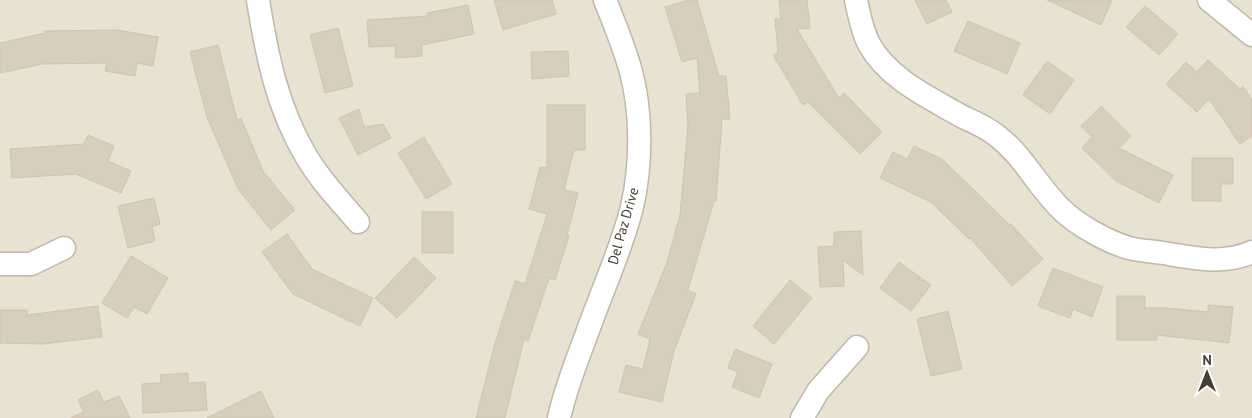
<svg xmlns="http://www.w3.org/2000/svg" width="1252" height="418" font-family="'PT Sans',sans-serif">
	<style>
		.residential { fill: #e7e2d2 }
		.building { fill: #d8cebc; stroke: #d1c4ac }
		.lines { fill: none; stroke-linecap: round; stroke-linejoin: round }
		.minor-casing { stroke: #bfb8a6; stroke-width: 25 }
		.minor { stroke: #fff; stroke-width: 22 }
		.labels { text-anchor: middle; stroke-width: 4; stroke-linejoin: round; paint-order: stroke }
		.street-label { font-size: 14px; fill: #463f34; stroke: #fff }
	</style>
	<rect width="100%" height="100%" fill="#f3efe4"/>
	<rect class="residential" x="0" y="0" width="1252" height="418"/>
	<g class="building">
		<path d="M494 0H552L556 14 503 30Z"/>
		<path d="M689 0H697L719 76H726L730 119H722L716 201H714L688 290 696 294 674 351 662 402 619 392 626 365 643 369 650 339 638 334 666 265 680 215 688 125 686 94 700 93 697 58 682 62 665 7Z"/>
		<path d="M779 0H807L810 28 797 29 839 98 844 93 882 132 860 154 808 102 803 105 773 55 778 52 775 19H781Z"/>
		<path d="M915 0H946L952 12 927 24Z"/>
		<path d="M1047 0H1112L1101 25Z"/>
		<path d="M468 5 474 34 422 45V56L396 58 395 46 369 47 367 20 428 16 427 13Z"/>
		<path d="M1145 6 1178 34 1159 55 1126 27Z"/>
		<path d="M968 21 1020 43 1007 74 954 51Z"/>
		<path d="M338 28 353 86 325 93 310 35Z"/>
		<path d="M117 30 158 37 153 66 137 63 135 76 105 71 107 63 42 64 0 73V43L45 33 44 31Z"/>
		<path d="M218 45 237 120 241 118 263 171 295 210 271 230 238 189 207 117 190 52Z"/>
		<path d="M568 51 569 76 532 79 531 52Z"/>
		<path d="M1208 60 1240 89 1243 87 1252 100V136L1240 144 1209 99 1197 112 1166 84 1186 62 1197 72Z"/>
		<path d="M1047 61 1074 80 1050 114 1023 95Z"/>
		<path d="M547 105H585V150H574L564 190 578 193 567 235 569 236 555 280 549 278 528 341 524 339 505 418H476L495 343 515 281 525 284 547 214 529 209 540 167 547 168Z"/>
		<path d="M1101 106 1131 136 1119 148 1173 175 1159 203 1116 181 1082 148 1092 137 1081 126Z"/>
		<path d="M359 109 364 127 383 124 391 138 358 155 339 118Z"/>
		<path d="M88 135 114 146 108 161 131 171 121 193 76 174 12 178 10 149 84 144Z"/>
		<path d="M424 137 452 184 426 199 398 153Z"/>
		<path d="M914 146 942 159 1010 225 1011 224 1043 259 1012 286 970 238 969 239 931 202 880 178 893 152 907 159Z"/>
		<path d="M1192 158H1233V184H1221V201H1192Z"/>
		<path d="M154 198 160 224 152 226 155 241 128 248 118 206Z"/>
		<rect x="422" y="212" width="31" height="41"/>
		<path d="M861 231 863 275 843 260 844 286 820 287 818 247 834 246V232Z"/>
		<path d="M287 234 312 269 373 298 360 326 293 294 262 252Z"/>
		<path d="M131 256 168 278 147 314 134 307 127 318 102 303Z"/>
		<path d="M414 257 436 278 397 318 375 298Z"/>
		<path d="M899 262 931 285 911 311 880 288Z"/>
		<path d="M1053 268 1103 287 1092 317 1073 309 1070 318 1038 306Z"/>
		<path d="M790 280 812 298 774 344 753 326Z"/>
		<path d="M1117 296H1145V308H1167L1208 312V305L1233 307 1229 343 1157 335V340H1117Z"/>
		<path d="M98 306 102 337 43 344 0 343V310H27V315Z"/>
		<path d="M948 311 962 369 931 376 917 319Z"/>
		<path d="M735 349 772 364 759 398 732 387 738 372 728 368Z"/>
		<path d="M188 373V383L205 382 207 410 143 413 142 384 161 383 160 375Z"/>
		<path d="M98 390 104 402 119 396 130 418H70L84 412 78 400Z"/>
		<path d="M261 391 274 418H207Z"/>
	</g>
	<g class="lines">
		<g class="minor-casing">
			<g id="minor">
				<path d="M258 0C267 56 277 107 306 156 320 180 340 201 358 222"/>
				<path d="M856 0C859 14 862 31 869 44 888 79 930 98 963 117 974 122 986 127 996 135 1024 156 1037 186 1061 209 1077 225 1108 242 1129 248 1140 251 1152 251 1163 253 1193 258 1223 265 1252 252"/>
				<path d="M1209 0 1252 35"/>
				<path d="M0 264H31L64 248"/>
				<path d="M559 418C566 386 579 355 590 325 604 286 622 247 632 207 642 163 642 111 630 68 623 45 614 22 605 0"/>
				<path d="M802 418 818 391 857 347"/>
			</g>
		</g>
		<use href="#minor" class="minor"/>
	</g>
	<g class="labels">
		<g class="street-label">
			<text transform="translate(623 226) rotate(-74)" y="5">Del Paz Drive</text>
		</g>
	</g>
	<g transform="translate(1207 373)" stroke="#ffffff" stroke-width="4" paint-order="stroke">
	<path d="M0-4L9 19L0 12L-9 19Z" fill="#463f34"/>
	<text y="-8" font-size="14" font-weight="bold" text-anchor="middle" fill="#463f34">N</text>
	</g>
</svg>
